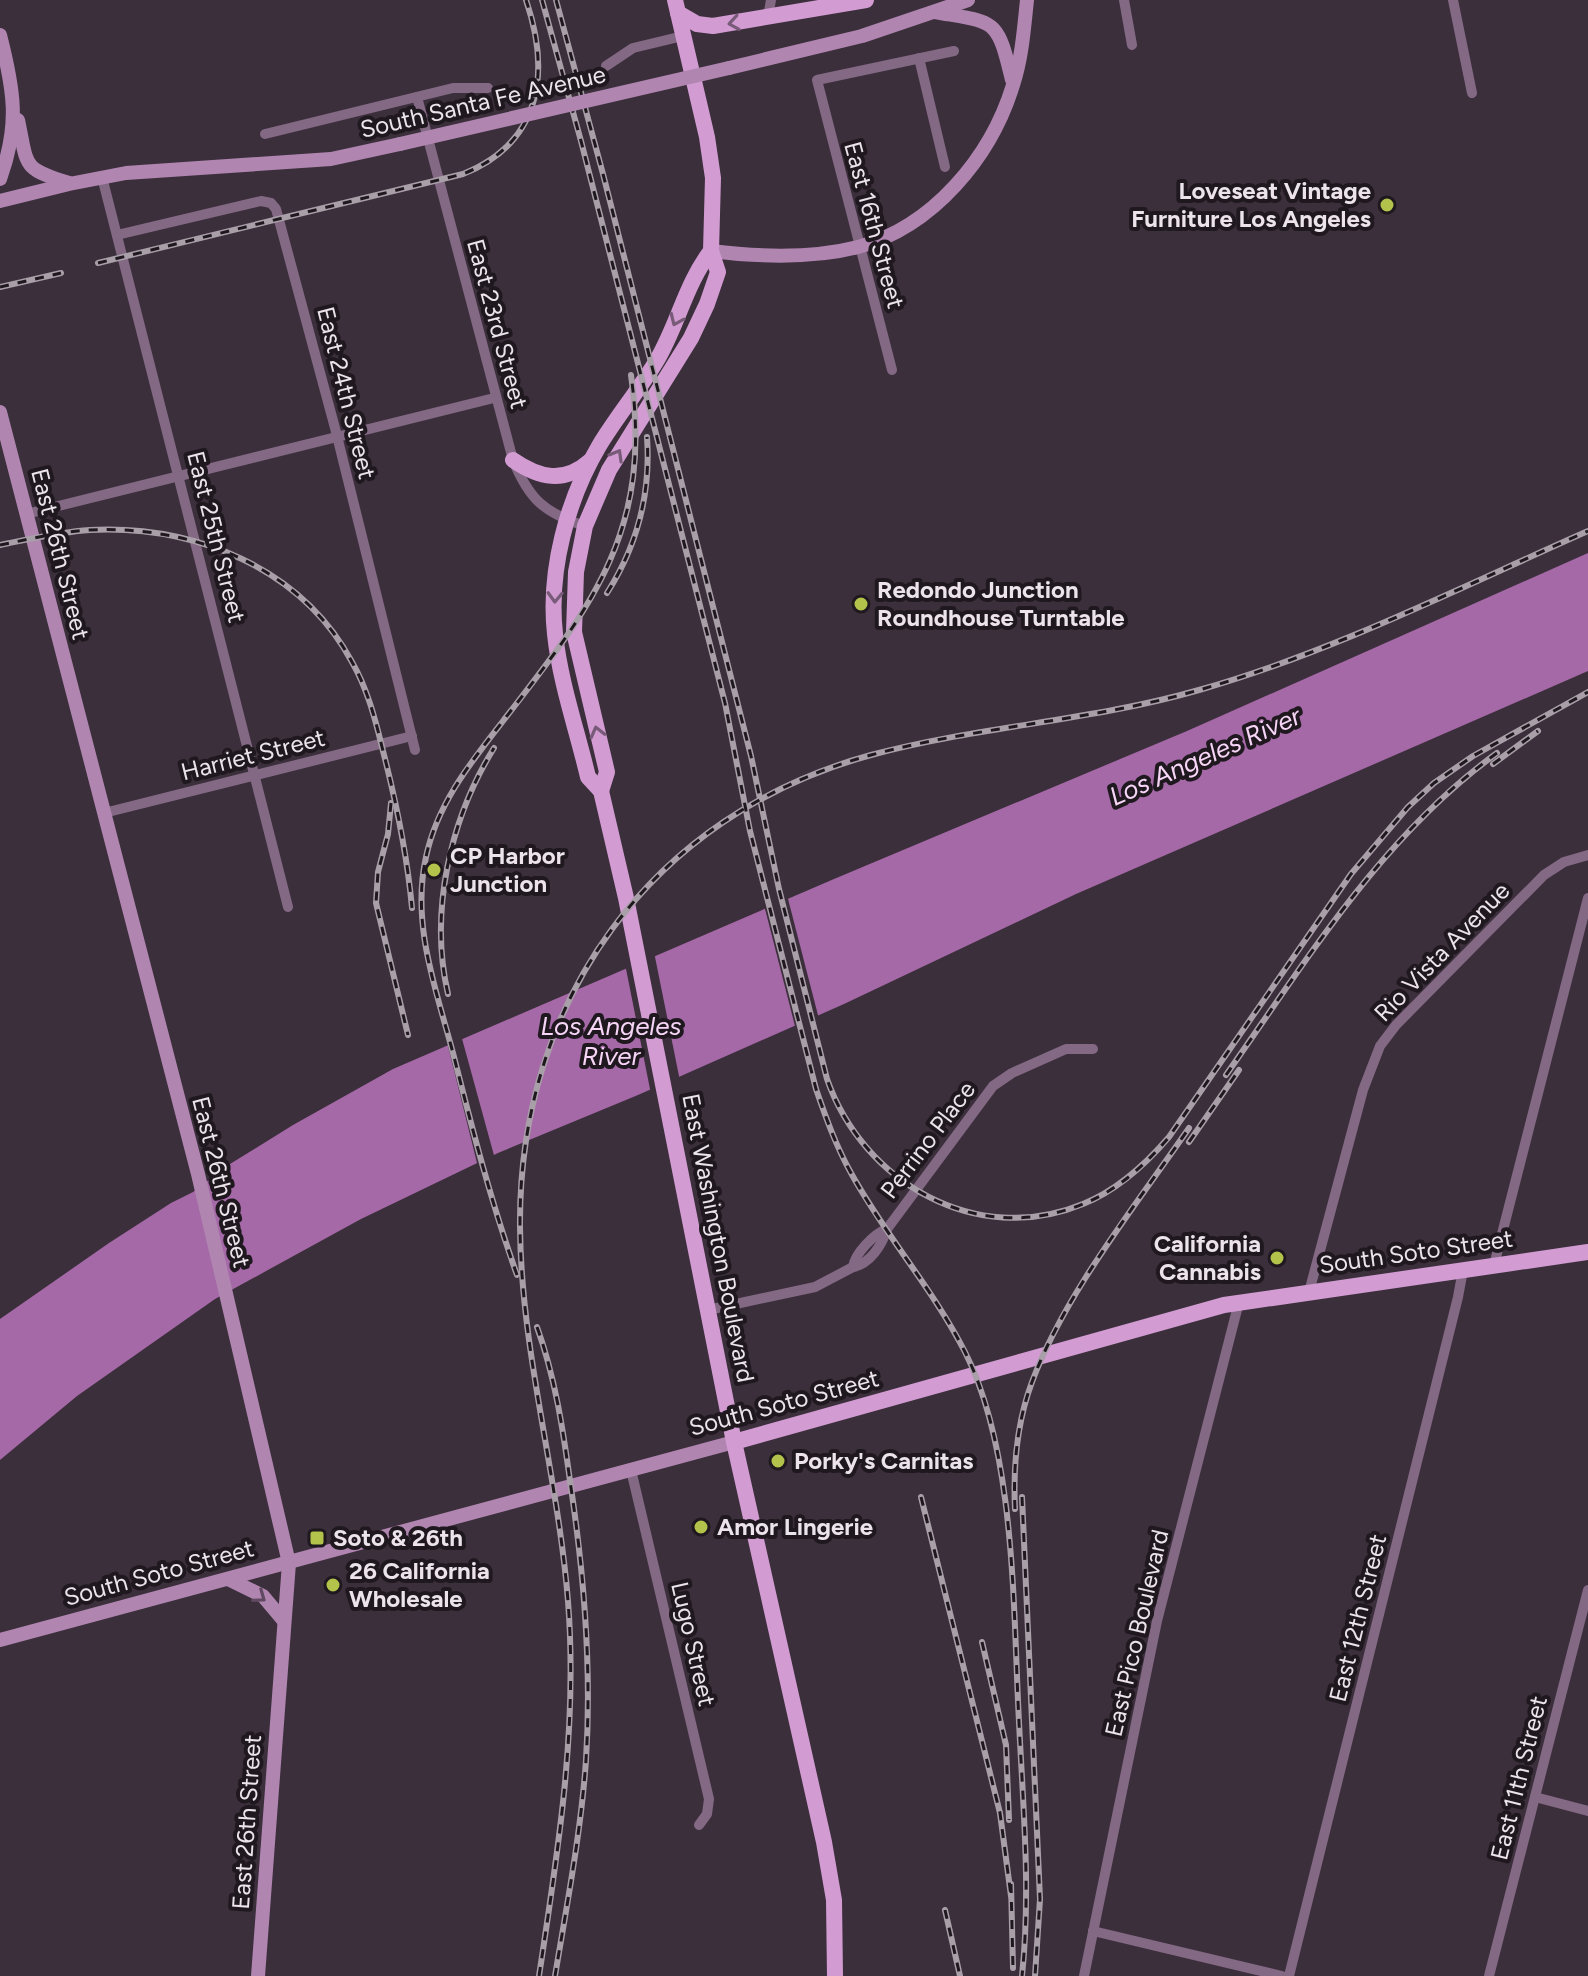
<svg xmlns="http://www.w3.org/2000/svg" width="1588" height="1976" font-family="Figtree,sans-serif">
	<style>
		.water { fill: #a569a7 }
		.pier { fill: #3c2f3c }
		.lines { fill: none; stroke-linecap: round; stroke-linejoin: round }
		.street { stroke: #836984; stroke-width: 10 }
		.secondary { stroke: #b086b1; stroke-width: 14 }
		.primary { stroke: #d29cd3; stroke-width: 16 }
		.rail-casing { stroke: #a99fa9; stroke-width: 6 }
		.rail { stroke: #1f191f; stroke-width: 3; stroke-dasharray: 9; stroke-linecap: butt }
		.secondary-bridge { stroke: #b086b1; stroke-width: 14 }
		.oneway { stroke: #785a79 }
		.oneway2 { stroke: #604a61 }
		.poi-dot { fill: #b3c24b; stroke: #1f191f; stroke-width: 3 }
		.labels { text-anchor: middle; stroke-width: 8; stroke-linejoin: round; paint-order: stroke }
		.street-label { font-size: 24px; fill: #ece3eb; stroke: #1f191f }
		.poi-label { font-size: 24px; font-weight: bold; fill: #ece3eb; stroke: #1f191f; text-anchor: start }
		.water-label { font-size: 26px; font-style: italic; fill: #f6d5f6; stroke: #1f191f }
	</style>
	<rect width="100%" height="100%" fill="#3c2f3c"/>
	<path class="water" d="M1588 553V671L1076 894 844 1004 638 1095 498 1153 361 1219 215 1299 77 1396 0 1460V1319L109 1243 171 1203 193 1192 230 1164 293 1125 393 1069 834 879 1187 731Z"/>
	<g class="pier">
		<path d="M787 895 819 1019 796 1030 764 905Z"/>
		<path d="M654 952 680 1081 651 1094 625 964Z"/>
		<path d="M461 1035 495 1159 478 1167 447 1042Z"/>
	</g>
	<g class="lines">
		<g class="street">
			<path d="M1124 0 1132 45"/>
			<path d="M1453 0 1472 93"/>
			<path d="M768 17 771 0"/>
			<path d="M919 58 945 167"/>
			<path d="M606 66 633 48 683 36"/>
			<path d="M417 97 513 460C529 499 544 513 585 526"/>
			<path d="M265 134 453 88H488"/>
			<path d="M102 177 288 907"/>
			<path d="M117 235 261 201 271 203 276 209 335 428 415 750"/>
			<path d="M892 370 817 80 954 51"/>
			<path d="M26 514 494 398"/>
			<path d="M104 813 412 736"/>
			<path d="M1494 1265 1588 898"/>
			<path d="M853 1267C855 1253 874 1234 887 1229"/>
			<path d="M1309 1292 1363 1090 1380 1046 1396 1025 1544 875 1564 862 1588 855"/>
			<path d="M708 1310 815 1287 853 1267C870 1264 882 1245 887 1229L993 1086 1012 1073 1066 1049H1093"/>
			<path d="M631 1470 709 1799 707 1814 699 1825"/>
			<path d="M1535 1797 1588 1811"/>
			<path d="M1093 1931 1282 1976"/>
			<path d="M1084 1976 1157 1621 1239 1302"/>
			<path d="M1289 1976 1458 1297 1463 1270"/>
			<path d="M1489 1976 1588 1590"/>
		</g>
		<g class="secondary">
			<path d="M935 12C996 23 997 17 1012 80"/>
			<path d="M0 35C14 90 20 124 0 179"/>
			<path d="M729 68 862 36 968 0"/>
			<path d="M18 120C28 167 21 168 69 183"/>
			<path d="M0 201 69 184 126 173 331 159 400 144"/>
			<path d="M711 251C759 257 811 259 858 247 933 227 991 157 1013 85 1022 58 1024 28 1027 0"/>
			<path d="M0 412 198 1174 289 1563 258 1976"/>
			<path d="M230 1580 263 1596 284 1621"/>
			<path d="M0 1640 734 1442"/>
		</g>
		<g class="primary">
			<path d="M678 13 697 24 713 26 866 0"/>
			<path d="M711 251C686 283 678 324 657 360 640 389 617 416 599 446 567 500 548 571 555 634 560 682 577 730 588 777L601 791 626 898 734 1442 824 1842 834 1900 835 1976"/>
			<path d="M513 460C539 478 564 484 590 461"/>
			<path d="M601 791 607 772 574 632 576 572 585 526 609 470 691 338 707 304 718 272 711 251 713 178 707 137 675 0"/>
			<path d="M734 1442 1224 1305 1588 1252"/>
		</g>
		<g class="rail-casing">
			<g id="rail">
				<path d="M542 0 581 141 725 703 750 831 816 1089C826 1118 836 1146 851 1173 885 1235 933 1289 965 1352 1016 1453 1013 1609 1019 1722 1023 1806 1031 1891 1022 1976"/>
				<path d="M556 0 603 174 751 756 779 889 827 1079C863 1182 976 1248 1083 1204 1118 1190 1145 1165 1169 1137L1351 874 1408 807 1434 783 1473 756 1588 692"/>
				<path d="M98 263 463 174C541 143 551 73 526 0"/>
				<path d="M0 287 61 273"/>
				<path d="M0 545C30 539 59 532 90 530 194 525 301 567 352 662 367 688 375 718 382 747 396 801 407 853 412 908"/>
				<path d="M607 593C637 546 651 493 647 437"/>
				<path d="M1493 764 1538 731"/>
				<path d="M391 803 388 834 378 872 376 903 408 1035"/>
				<path d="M448 994C429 912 450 819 494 748"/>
				<path d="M1226 1075C1307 960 1381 837 1497 753"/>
				<path d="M1189 1142 1239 1070"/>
				<path d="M517 1275C491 1202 472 1128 453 1053 436 989 411 924 426 857 437 804 471 762 503 721 593 605 653 530 631 375"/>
				<path d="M537 1327C555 1377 563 1429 570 1481 584 1573 592 1666 586 1760 581 1832 567 1904 555 1976"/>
				<path d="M921 1497 1000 1813 1011 1896"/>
				<path d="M1022 1497 1040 1899 1035 1976"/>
				<path d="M1015 1509C1013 1466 1017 1422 1032 1382 1064 1295 1136 1205 1189 1128"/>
				<path d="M982 1642 1006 1745 1009 1820"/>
				<path d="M1011 1884 1013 1968"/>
				<path d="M945 1910 960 1976"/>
				<path d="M539 1976C558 1851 578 1728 568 1601 558 1476 521 1352 520 1227 518 1001 651 815 871 755 979 726 1092 721 1199 690 1333 652 1461 587 1588 531"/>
			</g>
		</g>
		<use href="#rail" class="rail"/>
		<path class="secondary-bridge" d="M400 144 729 68"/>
	</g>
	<defs><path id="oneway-chevron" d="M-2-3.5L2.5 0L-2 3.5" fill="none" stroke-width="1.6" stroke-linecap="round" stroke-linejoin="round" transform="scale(2)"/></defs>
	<g class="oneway">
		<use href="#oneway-chevron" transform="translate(734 23) rotate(171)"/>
		<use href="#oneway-chevron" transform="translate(676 320) rotate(114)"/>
		<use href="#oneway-chevron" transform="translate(617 455) rotate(-60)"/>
		<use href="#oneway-chevron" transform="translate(555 597) rotate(92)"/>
		<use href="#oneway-chevron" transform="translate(597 732) rotate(-104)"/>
	</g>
	<use class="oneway2" href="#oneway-chevron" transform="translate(260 1597) rotate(36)"/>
	<g class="poi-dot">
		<circle cx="1387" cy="205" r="8"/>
		<circle cx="861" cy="604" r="8"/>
		<circle cx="434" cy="870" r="8"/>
		<circle cx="1277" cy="1258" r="8"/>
		<circle cx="778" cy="1461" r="8"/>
		<circle cx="701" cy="1527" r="8"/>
		<rect x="309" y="1530" width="16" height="16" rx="4"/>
		<circle cx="333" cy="1585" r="8"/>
	</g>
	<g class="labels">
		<g class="street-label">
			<text transform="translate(483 102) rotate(-13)" y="8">South Santa Fe Avenue</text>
			<text transform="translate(874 225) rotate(75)" y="8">East 16th Street</text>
			<text transform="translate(497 324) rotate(75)" y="8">East 23rd Street</text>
			<text transform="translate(346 393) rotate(76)" y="8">East 24th Street</text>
			<text transform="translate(216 537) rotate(76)" y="8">East 25th Street</text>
			<text transform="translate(60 554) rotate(76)" y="8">East 26th Street</text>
			<text transform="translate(253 755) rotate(-14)" y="8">Harriet Street</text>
			<text transform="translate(1442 952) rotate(-46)" y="8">Rio Vista Avenue</text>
			<text transform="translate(928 1140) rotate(-53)" y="8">Perrino Place</text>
			<text transform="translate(221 1182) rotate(76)" y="8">East 26th Street</text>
			<text transform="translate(718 1238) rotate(79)" y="8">East Washington Boulevard</text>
			<text transform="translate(1416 1252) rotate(-8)" y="8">South Soto Street</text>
			<text transform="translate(784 1403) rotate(-15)" y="8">South Soto Street</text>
			<text transform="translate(159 1573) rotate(-15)" y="8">South Soto Street</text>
			<text transform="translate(1358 1618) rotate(-76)" y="8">East 12th Street</text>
			<text transform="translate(1137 1633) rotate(-77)" y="8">East Pico Boulevard</text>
			<text transform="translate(693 1644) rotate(77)" y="8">Lugo Street</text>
			<text transform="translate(1519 1778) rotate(-76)" y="8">East 11th Street</text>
			<text transform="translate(247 1822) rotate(-86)" y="8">East 26th Street</text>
		</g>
		<g class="poi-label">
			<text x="1371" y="199" text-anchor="end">Loveseat Vintage<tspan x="1371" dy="28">Furniture Los Angeles</tspan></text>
			<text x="877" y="598">Redondo Junction<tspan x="877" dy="28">Roundhouse Turntable</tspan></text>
			<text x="450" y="864">CP Harbor<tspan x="450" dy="28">Junction</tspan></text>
			<text x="1261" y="1252" text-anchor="end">California<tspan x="1261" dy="28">Cannabis</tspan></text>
			<text x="794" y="1469">Porky's Carnitas</text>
			<text x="717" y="1535">Amor Lingerie</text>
			<text x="333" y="1546">Soto &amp; 26th</text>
			<text x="349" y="1579">26 California<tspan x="349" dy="28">Wholesale</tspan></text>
		</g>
		<g class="water-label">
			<text transform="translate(1205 756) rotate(-24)" y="9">Los Angeles River</text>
			<text x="611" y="1035">Los Angeles<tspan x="611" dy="30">River</tspan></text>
		</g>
	</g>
</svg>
